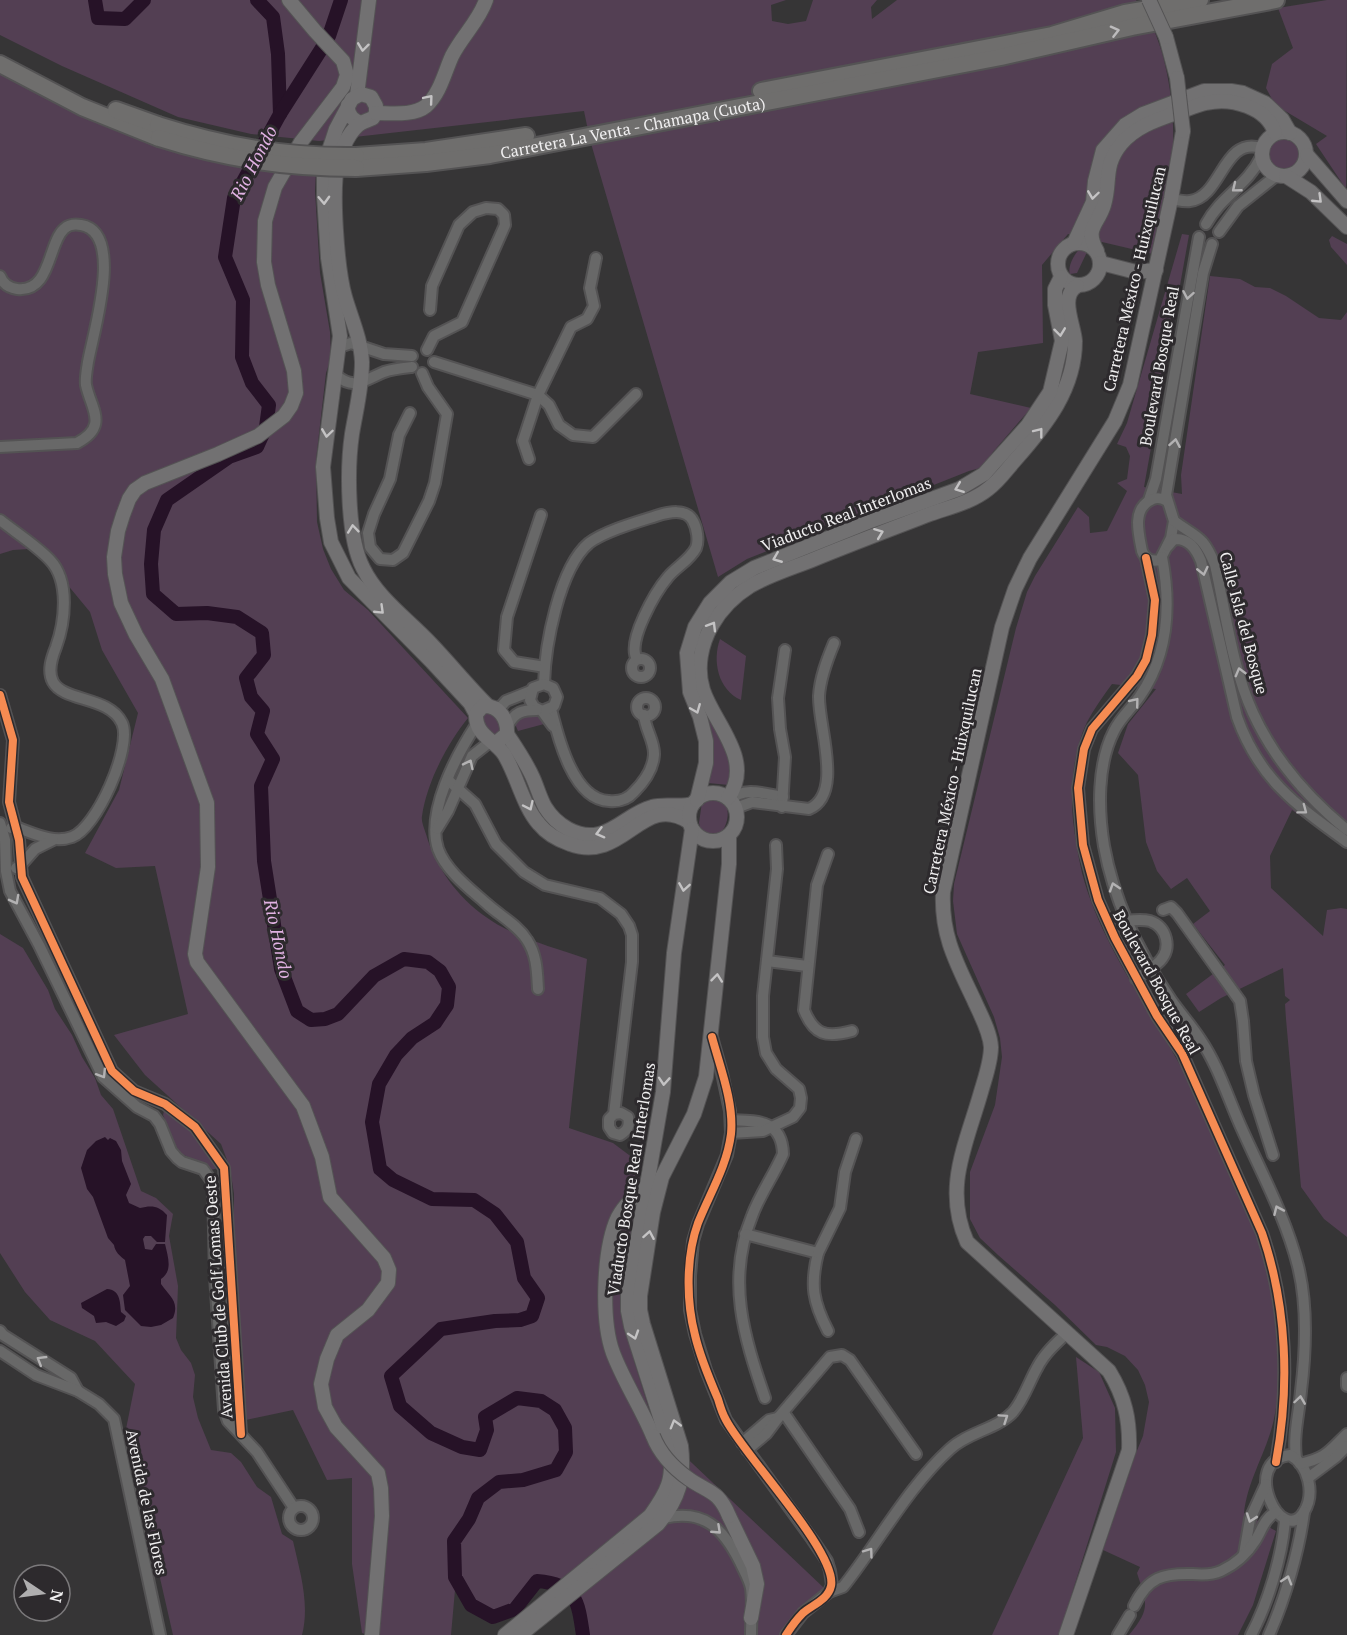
<svg xmlns="http://www.w3.org/2000/svg" width="1347" height="1635" font-family="'PT Serif',serif">
	<style>
		.green { fill: #533f53 }
		.water { fill: #261227 }
		.lines { fill: none; stroke-linecap: round; stroke-linejoin: round }
		.river { stroke: #261227; stroke-width: 14 }
		.minor-casing { stroke: #545354; stroke-width: 14 }
		.major-casing { stroke: #545354; stroke-width: 16 }
		.highway-casing { stroke: #545354; stroke-width: 20 }
		.minor { stroke: #686868; stroke-width: 10 }
		.major { stroke: #727172; stroke-width: 14 }
		.highway { stroke: #6f6e6d; stroke-width: 16 }
		.major-bridge-casing { stroke: #545354; stroke-width: 16; stroke-linecap: butt }
		.highway-bridge-casing { stroke: #545354; stroke-width: 20; stroke-linecap: butt }
		.major-bridge { stroke: #727172; stroke-width: 14 }
		.highway-bridge { stroke: #6f6e6d; stroke-width: 16 }
		.cycleway-casing { stroke: #2d2a2d; stroke-width: 11 }
		.cycleway { stroke: #f68b52; stroke-width: 8 }
		.oneway { stroke: #bcbbbc }
		.oneway2 { stroke: #c4c3c4 }
		.oneway3 { stroke: #b3b2b3 }
		.labels { text-anchor: middle; stroke-width: 6; stroke-linejoin: round; paint-order: stroke }
		.street-label { font-size: 16px; fill: #f0eff0; stroke: #2d2a2d }
		.water-label { font-size: 18px; font-style: italic; fill: #e0b1e2; stroke: #2d2a2d }
	</style>
	<rect width="100%" height="100%" fill="#363536"/>
	<g class="green">
		<path d="M0 0H786L771 5 772 21 788 24 806 21 813 0H877L871 7 872 19 897 0H1136C1167 36 1177 113 1172 159 1169 190 1160 222 1153 254L1068 234 1042 265 1043 343 978 352 970 394 1031 408 993 452 984 467 969 471 747 559 718 577 590 140 584 111 319 141 251 134 178 117 62 66 0 35Z"/>
		<path d="M1327 0H1347L1346 189 1316 144 1327 136 1275 105 1266 88 1272 64 1293 48 1278 8Z"/>
		<path d="M0 72 82 116 130 132 316 171 315 191 320 273 330 332 331 358 326 373 316 460 317 522 323 549 331 569 344 590 368 610 468 718C447 744 427 782 422 816 421 821 424 828 426 834 435 866 458 898 486 917 513 937 555 948 587 959L569 1128 613 1143 641 1164 626 1263 623 1310 634 1361 655 1428 824 1588 785 1635H588C582 1595 578 1580 535 1576L512 1605 493 1613 474 1601 459 1576 458 1556 451 1635H367L362 1633 352 1564V1478L327 1480 293 1410 246 1420 234 1292V1194L230 1168 221 1144 145 1075 114 1035 188 1014 155 866 116 868 85 853 119 790 138 713 102 650 90 612 52 566 43 557 29 549 13 550 0 554Z"/>
		<circle cx="1284" cy="154" r="18"/>
		<path d="M1182 234 1189 235 1144 487 1182 494 1181 475 1210 276 1240 279 1255 287 1270 288 1286 296 1319 318 1341 320 1347 312V848L1292 810 1270 856 1271 888 1323 936 1327 910 1341 908 1347 909V1237L1324 1219 1301 1187 1286 1019 1285 1004 1290 1000 1285 996 1283 968 1221 998 1199 1012 1186 994 1225 965 1193 924 1210 911 1187 878 1171 889 1157 871 1146 842 1138 775 1118 753 1128 724 1156 689 1112 684C1103 696 1094 709 1087 722 1073 752 1070 787 1073 820 1075 838 1078 855 1082 873 1100 943 1151 1011 1185 1074 1202 1104 1214 1138 1228 1169 1242 1200 1260 1232 1267 1265 1277 1308 1284 1386 1272 1427 1264 1456 1247 1483 1244 1513L1276 1531 1253 1605 1238 1635H1129C1151 1608 1147 1604 1137 1573L1140 1567 1103 1550 1136 1453 1143 1436 1149 1402 1145 1385 1138 1370 1125 1356 1107 1347 1096 1345 1055 1305 998 1255 980 1238 970 1219V1172L995 1105 1002 1057 1000 1038 994 1017 957 934 953 901 954 884 1016 628 1027 592 1035 576 1078 507 1089 517 1090 533 1107 531 1127 491 1117 483 1127 479 1130 456 1126 447 1117 444 1127 423Z"/>
		<path d="M1332 236 1347 244V265L1331 247 1329 240Z"/>
		<path d="M1081 248 1087 252 1077 273 1070 274C1067 267 1075 252 1081 248Z"/>
		<path d="M1015 446 1018 447 982 487 960 498 768 571 707 621 697 642 694 668 724 741 730 767 729 785 708 783 691 654 704 619 733 587 767 568 946 499Z"/>
		<path d="M720 639 746 656 741 700C718 690 712 661 720 639Z"/>
		<path d="M483 712H490L499 719 502 735C487 736 486 727 480 715Z"/>
		<path d="M525 714 538 715 544 724 518 731 515 724Z"/>
		<path d="M710 797C741 793 727 853 701 832L699 823 702 802Z"/>
		<path d="M0 934 23 948 48 990 55 1009 72 1035 82 1057 95 1078 101 1095 113 1109 141 1191 156 1198 173 1214 169 1236 178 1286 176 1338 181 1350 191 1363 195 1375 193 1397 198 1418 211 1450 231 1453 241 1462 257 1487 271 1497 282 1534 293 1541C300 1572 310 1604 302 1635H173L126 1429 135 1384 95 1341 50 1320 25 1292 0 1253Z"/>
		<path d="M164 1111C184 1113 207 1152 218 1168L211 1170 205 1164 179 1153 163 1115Z"/>
		<path d="M1076 1357 1099 1372 1115 1408 1116 1452 1059 1635H992L1083 1438Z"/>
	</g>
	<g class="water">
		<path d="M105 1137 108 1140 110 1138 116 1141 121 1150 122 1161 131 1184 126 1195 129 1203 140 1208C152 1205 159 1206 167 1215L165 1242H157L151 1236H145L143 1239 145 1249 152 1250 156 1244H165C168 1257 173 1271 161 1279V1284C169 1296 180 1301 173 1318L161 1325 151 1327 141 1326 125 1310 123 1295 130 1286 125 1260C120 1256 115 1252 114 1245L108 1238 93 1197 87 1189 81 1168 87 1150 96 1141Z"/>
		<path d="M107 1289C120 1290 120 1301 121 1312L126 1316 124 1321 116 1326 106 1322 96 1323 94 1316 82 1308 81 1303Z"/>
	</g>
	<g class="lines">
		<g class="river">
			<path d="M95 0 98 18 125 19 144 0"/>
			<path d="M257 0 273 17 278 54 280 114"/>
			<path d="M329 36 341 0"/>
			<path d="M322 48 280 114 234 198 225 257 243 300 242 357 252 383 269 405 266 427 257 447 229 457 167 500 154 530 151 564 153 594 176 614 207 613 237 617 262 633 264 655 246 678 251 697 263 711 257 734 273 759 261 786 264 861 281 969 297 1011 311 1020 325 1019 338 1014 374 976 404 959 428 962 440 971 449 987 447 1005 435 1023 412 1038 396 1055 379 1084 372 1122 380 1169 393 1180 432 1199 474 1200 495 1214 517 1242 524 1278 538 1298 532 1316 520 1320 495 1321 441 1329 391 1376 400 1406 431 1433 462 1447 480 1450 487 1430 485 1417 517 1398 541 1401 555 1410 565 1428 566 1452 556 1470 523 1480 499 1482 478 1498 469 1519 454 1541 455 1577 471 1605 493 1617 515 1609 537 1581C576 1584 578 1600 583 1635"/>
		</g>
		<g class="minor-casing">
			<g id="minor">
				<path d="M1171 199C1178 200 1184 202 1190 201 1222 197 1223 136 1261 148"/>
				<path d="M1206 224C1221 196 1247 186 1261 157"/>
				<path d="M1219 232 1238 206 1277 175"/>
				<path d="M0 276C3 284 9 288 17 289 51 293 48 243 64 229 68 225 75 224 81 225 125 232 93 333 88 362 87 369 85 378 86 385 91 409 109 426 77 443L0 447"/>
				<path d="M340 347 351 343 384 354 412 356"/>
				<path d="M427 350 434 336 462 322 505 225 504 215 498 209 486 208 473 212 459 225 432 286 430 310"/>
				<path d="M434 362 538 395 549 405 559 425 573 435 593 437 636 394"/>
				<path d="M336 375C354 391 365 380 384 372 393 369 403 368 412 367"/>
				<path d="M410 413 399 435 390 479 374 514 368 533 370 547 380 559 393 560 403 553 429 501 435 483 447 414 428 387 422 373"/>
				<path d="M529 459 523 441 538 395 571 327 587 319 594 306 590 288 596 258"/>
				<path d="M1149 500 1156 479 1199 237"/>
				<path d="M1167 501C1160 497 1155 497 1149 501 1132 511 1139 535 1142 551 1145 559 1151 562 1160 560L1171 538 1174 521 1166 495 1203 273 1212 244"/>
				<path d="M541 515 507 617 504 650 514 662 545 667"/>
				<path d="M0 520C15 532 37 546 50 560 70 581 65 622 56 647 52 657 47 671 53 682 64 702 109 696 122 723 133 747 96 829 72 837 53 844 33 833 15 827L11 828"/>
				<path d="M1174 521C1197 538 1203 535 1215 565 1226 614 1232 667 1253 713 1274 759 1308 798 1347 830"/>
				<path d="M1168 546 1174 539C1189 538 1196 549 1201 561L1237 717C1259 779 1296 805 1347 842"/>
				<path d="M1162 557C1171 605 1169 654 1140 696 1132 708 1120 718 1114 731 1097 764 1098 810 1104 846 1114 902 1139 953 1171 1000 1180 1013 1191 1025 1200 1039 1218 1065 1228 1098 1241 1127 1261 1172 1286 1218 1298 1266 1308 1306 1306 1350 1301 1391 1299 1414 1293 1435 1296 1458"/>
				<path d="M1146 558 1155 600 1152 635 1146 660 1137 676 1092 729 1084 749 1078 788 1083 845 1098 900 1115 938 1157 1016 1182 1053 1262 1233C1287 1306 1290 1386 1276 1462"/>
				<circle cx="641" cy="668" r="9"/>
				<path d="M544 684C545 646 559 568 589 543 605 531 637 522 656 516 669 512 686 508 693 521 697 528 699 541 696 548 690 560 676 567 668 577 656 591 626 642 637 659"/>
				<path d="M0 695 13 740 9 802 19 840 22 877 112 1071 134 1091 165 1104 195 1127 224 1168 241 1434"/>
				<circle cx="646" cy="707" r="9"/>
				<path d="M551 709C558 737 573 800 609 801 619 802 628 799 634 792 643 783 653 769 654 755 655 742 645 729 644 715"/>
				<path d="M498 710 506 701 531 691"/>
				<path d="M542 711 554 706 557 697 553 688 544 684 533 688 530 700 534 707 542 711 553 726"/>
				<path d="M476 725C456 756 426 812 438 849 446 871 470 889 487 904 500 916 518 925 527 940 537 955 537 972 538 989"/>
				<path d="M508 725C515 712 522 710 537 710"/>
				<path d="M448 780 475 804 496 844 524 872 545 885 600 898 621 914 629 926 632 935V962L614 1114 609 1119V1127L613 1133 620 1135C628 1130 630 1126 628 1117L621 1113 614 1114"/>
				<path d="M730 800C744 786 765 794 783 797"/>
				<path d="M782 807 785 757 780 729 778 698 785 650"/>
				<path d="M736 808 752 802 809 809C844 794 818 726 819 696 820 678 827 660 834 643"/>
				<path d="M0 823 5 840 6 871 10 891 39 945 103 1077 137 1107 154 1116 160 1124 171 1151 177 1158 182 1162 203 1169 213 1183 215 1276 224 1410 228 1421 257 1452 294 1508"/>
				<path d="M437 829 448 811 472 756 491 741"/>
				<path d="M828 854 817 885 804 1010C814 1035 826 1038 852 1031"/>
				<path d="M16 868 20 866 35 849 53 840"/>
				<path d="M1163 910 1171 907 1177 913 1240 1001 1243 1021 1246 1061 1254 1095 1273 1155"/>
				<path d="M1126 921C1134 920 1142 919 1150 921 1167 927 1172 948 1160 961 1153 968 1144 973 1136 979"/>
				<path d="M767 961 807 966"/>
				<path d="M712 1037 722 1073 730 1111 731 1133 727 1155 698 1224 693 1241 690 1276V1310L695 1334 706 1370 726 1420 812 1539 827 1561 830 1571 832 1585 829 1592 803 1613 786 1635"/>
				<path d="M731 1120C758 1121 782 1120 783 1154 774 1175 760 1194 752 1216 726 1280 744 1337 765 1398"/>
				<path d="M731 1133 763 1131 793 1117 800 1108 801 1098 799 1089 776 1069 766 1053 763 1037V996L777 869 776 845"/>
				<path d="M745 1234 818 1253C810 1285 813 1302 828 1331"/>
				<path d="M818 1253 840 1208 845 1172 856 1139"/>
				<path d="M0 1331 3 1335 71 1378 78 1391"/>
				<path d="M0 1351 36 1375 78 1391 99 1404 114 1419 160 1635"/>
				<path d="M1347 1378V1386"/>
				<path d="M784 1413 850 1509 859 1532"/>
				<path d="M742 1443 769 1420 778 1418"/>
				<path d="M747 1450 766 1434 778 1418 830 1357 842 1355 850 1360 916 1454"/>
				<path d="M1290 1455C1309 1465 1315 1494 1304 1512 1282 1548 1239 1461 1290 1455Z"/>
				<path d="M1300 1464C1328 1457 1328 1452 1347 1434"/>
				<path d="M1308 1478 1336 1457 1347 1446"/>
				<circle cx="301" cy="1518" r="12"/>
				<path d="M664 1518C704 1509 723 1528 740 1562 744 1571 749 1579 751 1588 753 1604 751 1619 751 1635"/>
				<path d="M1244 1554 1250 1519 1266 1484"/>
				<path d="M829 1592 843 1587C878 1543 908 1487 950 1449 968 1432 997 1429 1013 1412 1024 1399 1029 1382 1037 1368 1044 1354 1056 1343 1067 1333"/>
				<path d="M1134 1606C1148 1577 1163 1573 1193 1574 1203 1575 1212 1575 1221 1571 1234 1565 1247 1554 1255 1541 1262 1530 1264 1519 1276 1512"/>
				<path d="M1118 1635 1130 1615"/>
				<path d="M1251 1635C1268 1603 1282 1557 1285 1520"/>
				<path d="M1269 1635C1285 1599 1299 1551 1304 1512"/>
			</g>
		</g>
		<g class="major-casing">
			<g id="major">
				<path d="M289 0 315 31 343 61 347 75 343 87 301 142 275 187 265 221 264 262 268 285 294 371 296 393 291 406 284 416 258 436 218 454 145 483 135 490 129 499 123 515 118 531 114 557 115 574 121 603 136 635 162 679 207 803 208 867 195 954 197 962 303 1106 322 1157 330 1197 384 1258 389 1270 388 1283 368 1310 337 1335 327 1359 321 1384 325 1407 336 1427 378 1473 381 1488 382 1516 372 1635"/>
				<path d="M1166 37 1177 78"/>
				<path d="M357 95 369 0"/>
				<path d="M348 105C347 114 352 120 361 123L373 118 376 113V106L371 97 361 94 352 99 336 129 324 166V196L328 258 340 336 323 467 327 518 331 542 349 578 432 662 470 703 476 714"/>
				<path d="M376 113C391 113 414 116 426 106 440 94 445 71 452 56 462 36 479 21 486 0"/>
				<path d="M361 123C350 130 342 148 338 161 331 189 337 269 345 297 351 318 361 339 362 362 362 387 356 410 352 434 347 468 347 537 363 568 378 599 409 620 432 645 451 665 468 686 487 705"/>
				<circle cx="1284" cy="154" r="22"/>
				<path d="M1307 155 1347 201"/>
				<path d="M1286 176 1311 192 1347 227"/>
				<circle cx="1079" cy="264" r="21"/>
				<path d="M1074 243 1093 202 1095 181 1103 150 1125 125 1143 114 1204 91H1231L1243 93 1265 103 1282 119 1290 133"/>
				<path d="M1097 251C1084 228 1098 225 1104 205 1111 182 1103 166 1121 144 1135 127 1156 120 1176 113 1186 110 1196 105 1206 103 1231 97 1267 107 1275 133"/>
				<path d="M1101 263 1136 272 1156 270"/>
				<path d="M507 734C516 748 526 762 533 778 537 787 540 798 545 807 556 825 578 839 599 834 619 829 632 812 652 807 665 803 679 808 693 804"/>
				<path d="M496 743 507 734C508 719 499 705 483 706L476 714C475 735 493 739 504 754 517 775 523 806 539 824 547 834 558 840 570 844 624 864 642 791 689 822"/>
				<circle cx="713" cy="817" r="24"/>
				<path d="M728 798C755 760 714 724 703 690 696 668 701 644 712 625 721 609 734 596 750 586 769 575 792 568 812 560 851 544 891 529 930 514 950 507 972 502 988 489 999 481 1007 469 1016 459 1046 425 1075 389 1075 341 1074 325 1059 296 1077 286"/>
				<path d="M697 800 706 763V741L700 717 690 692 687 653 695 627 710 603 731 582 754 568 868 522 959 489 984 474 1028 425 1050 392 1062 341 1055 305V289L1061 277"/>
				<path d="M646 1187C635 1196 625 1204 618 1217 603 1249 601 1320 613 1353 624 1382 641 1407 653 1436"/>
				<path d="M729 1516 753 1566 757 1584 751 1618"/>
				<path d="M505 1635 650 1516C668 1491 674 1479 670 1448L631 1326 628 1311V1295L663 1092 674 953 692 829"/>
				<path d="M520 1635 658 1524C679 1499 685 1478 681 1446L643 1324 640 1310V1296L653 1212 662 1177 694 1114 706 1077 729 864V836"/>
				<path d="M1066 1635 1129 1450C1130 1420 1125 1397 1109 1371L967 1242C943 1188 966 1145 981 1092 985 1078 991 1062 991 1047 990 1031 980 1014 974 1000 956 962 941 935 943 892L1002 627 1015 589 1030 558 1115 421 1130 385 1171 199 1183 131"/>
			</g>
		</g>
		<g class="highway-casing">
			<g id="highway">
				<path d="M0 64 82 107 159 138"/>
				<path d="M761 91 1052 35 1125 13 1200 0"/>
				<path d="M116 110 158 125"/>
				<path d="M356 156 426 151 526 136"/>
				<path id="s1" d="M356 168 426 163 490 155 1001 57 1132 27 1276 0"/>
			</g>
		</g>
		<use href="#minor" class="minor"/>
		<use href="#major" class="major"/>
		<use href="#highway" class="highway"/>
		<g class="major-bridge-casing">
			<g id="major-bridge">
				<path d="M1149 0 1166 37"/>
				<path d="M1177 78 1183 131"/>
				<path d="M653 1436C660 1454 672 1467 689 1479 709 1493 718 1490 729 1516"/>
			</g>
		</g>
		<g class="highway-bridge-casing">
			<g id="highway-bridge">
				<path d="M158 125C224 146 286 157 356 156"/>
				<path d="M159 138C225 159 286 168 356 168"/>
			</g>
		</g>
		<use href="#major-bridge" class="major-bridge"/>
		<use href="#highway-bridge" class="highway-bridge"/>
		<g class="cycleway-casing">
			<g id="cycleway">
				<path d="M1146 558 1155 600 1152 635 1146 660 1137 676 1092 729 1084 749 1078 788 1083 845 1098 900 1115 938 1157 1016 1182 1053 1262 1233C1287 1306 1290 1386 1276 1462"/>
				<path d="M0 695 13 740 9 802 19 840 22 877 112 1071 134 1091 165 1104 195 1127 224 1168 241 1434"/>
				<path d="M712 1037C720 1067 734 1102 731 1134 727 1166 710 1193 698 1223 686 1256 686 1301 695 1335 700 1357 709 1378 718 1399 720 1406 722 1413 726 1420 743 1454 838 1553 831 1586 828 1600 812 1605 803 1613 796 1620 791 1627 786 1635"/>
			</g>
		</g>
		<use href="#cycleway" class="cycleway"/>
	</g>
	<defs><path id="oneway-chevron" d="M-2-3.5L2.5 0L-2 3.5" fill="none" stroke-width="1.6" stroke-linecap="round" stroke-linejoin="round" transform="scale(1.5)"/></defs>
	<use class="oneway" href="#oneway-chevron" transform="translate(1115 31) rotate(-14)"/>
	<g class="oneway2">
		<use href="#oneway-chevron" transform="translate(363 47) rotate(97)"/>
		<use href="#oneway-chevron" transform="translate(429 99) rotate(-50)"/>
		<use href="#oneway-chevron" transform="translate(1093 195) rotate(98)"/>
		<use href="#oneway-chevron" transform="translate(1318 199) rotate(44)"/>
		<use href="#oneway-chevron" transform="translate(324 200) rotate(88)"/>
		<use href="#oneway-chevron" transform="translate(1060 332) rotate(83)"/>
		<use href="#oneway-chevron" transform="translate(1039 432) rotate(-52)"/>
		<use href="#oneway-chevron" transform="translate(327 433) rotate(98)"/>
		<use href="#oneway-chevron" transform="translate(959 488) rotate(159)"/>
		<use href="#oneway-chevron" transform="translate(353 529) rotate(-96)"/>
		<use href="#oneway-chevron" transform="translate(879 533) rotate(-21)"/>
		<use href="#oneway-chevron" transform="translate(777 558) rotate(158)"/>
		<use href="#oneway-chevron" transform="translate(380 610) rotate(44)"/>
		<use href="#oneway-chevron" transform="translate(712 626) rotate(-59)"/>
		<use href="#oneway-chevron" transform="translate(696 709) rotate(68)"/>
		<use href="#oneway-chevron" transform="translate(529 806) rotate(65)"/>
		<use href="#oneway-chevron" transform="translate(600 833) rotate(165)"/>
		<use href="#oneway-chevron" transform="translate(684 887) rotate(99)"/>
		<use href="#oneway-chevron" transform="translate(717 978) rotate(-84)"/>
		<use href="#oneway-chevron" transform="translate(664 1081) rotate(94)"/>
		<use href="#oneway-chevron" transform="translate(649 1235) rotate(-80)"/>
		<use href="#oneway-chevron" transform="translate(634 1335) rotate(72)"/>
		<use href="#oneway-chevron" transform="translate(675 1424) rotate(-106)"/>
	</g>
	<g class="oneway3">
		<use href="#oneway-chevron" transform="translate(1236 188) rotate(141)"/>
		<use href="#oneway-chevron" transform="translate(1188 295) rotate(100)"/>
		<use href="#oneway-chevron" transform="translate(1175 443) rotate(-80)"/>
		<use href="#oneway-chevron" transform="translate(1203 571) rotate(77)"/>
		<use href="#oneway-chevron" transform="translate(1240 672) rotate(-105)"/>
		<use href="#oneway-chevron" transform="translate(1135 702) rotate(-51)"/>
		<use href="#oneway-chevron" transform="translate(469 764) rotate(-64)"/>
		<use href="#oneway-chevron" transform="translate(1303 810) rotate(37)"/>
		<use href="#oneway-chevron" transform="translate(1114 887) rotate(-108)"/>
		<use href="#oneway-chevron" transform="translate(15 900) rotate(62)"/>
		<use href="#oneway-chevron" transform="translate(102 1074) rotate(58)"/>
		<use href="#oneway-chevron" transform="translate(1278 1210) rotate(-114)"/>
		<use href="#oneway-chevron" transform="translate(41 1360) rotate(-149)"/>
		<use href="#oneway-chevron" transform="translate(1300 1400) rotate(-82)"/>
		<use href="#oneway-chevron" transform="translate(1004 1418) rotate(-34)"/>
		<use href="#oneway-chevron" transform="translate(1251 1518) rotate(109)"/>
		<use href="#oneway-chevron" transform="translate(717 1530) rotate(43)"/>
		<use href="#oneway-chevron" transform="translate(869 1552) rotate(-54)"/>
		<use href="#oneway-chevron" transform="translate(1287 1580) rotate(-73)"/>
	</g>
	<g class="labels">
		<g class="street-label">
			<text dy="6" stroke="none"><textPath href="#s1" startOffset="280">Carretera La Venta - Chamapa (Cuota)</textPath></text>
			<text transform="translate(1134 279) rotate(-77)" y="6">Carretera México - Huixquilucan</text>
			<text transform="translate(1159 366) rotate(-80)" y="6">Boulevard Bosque Real</text>
			<text transform="translate(846 514) rotate(-21)" y="6">Viaducto Real Interlomas</text>
			<text transform="translate(1244 623) rotate(75)" y="6">Calle Isla del Bosque</text>
			<text transform="translate(952 781) rotate(-78)" y="6">Carretera México - Huixquilucan</text>
			<text transform="translate(1157 982) rotate(61)" y="6">Boulevard Bosque Real</text>
			<text transform="translate(631 1179) rotate(-81)" y="6">Viaducto Bosque Real Interlomas</text>
			<text transform="translate(218 1297) rotate(-94)" y="6">Avenida Club de Golf Lomas Oeste</text>
			<text transform="translate(147 1502) rotate(78)" y="6">Avenida de las Flores</text>
		</g>
		<g class="water-label">
			<text transform="translate(254 163) rotate(-63)" y="6">Rio Hondo</text>
			<text transform="translate(278 939) rotate(78)" y="6">Rio Hondo</text>
		</g>
	</g>
	<g transform="translate(42 1593) rotate(103)"><circle r="28" fill="#2d2a2d" stroke="#7b797b" stroke-width="1.5"/>
	<path d="M0-4.5L10 22L0 15L-10 22Z" fill="#afaeaf"/>
	<text y="-9" font-size="16" font-weight="bold" text-anchor="middle" fill="#f0eff0">N</text>
	</g>
</svg>
